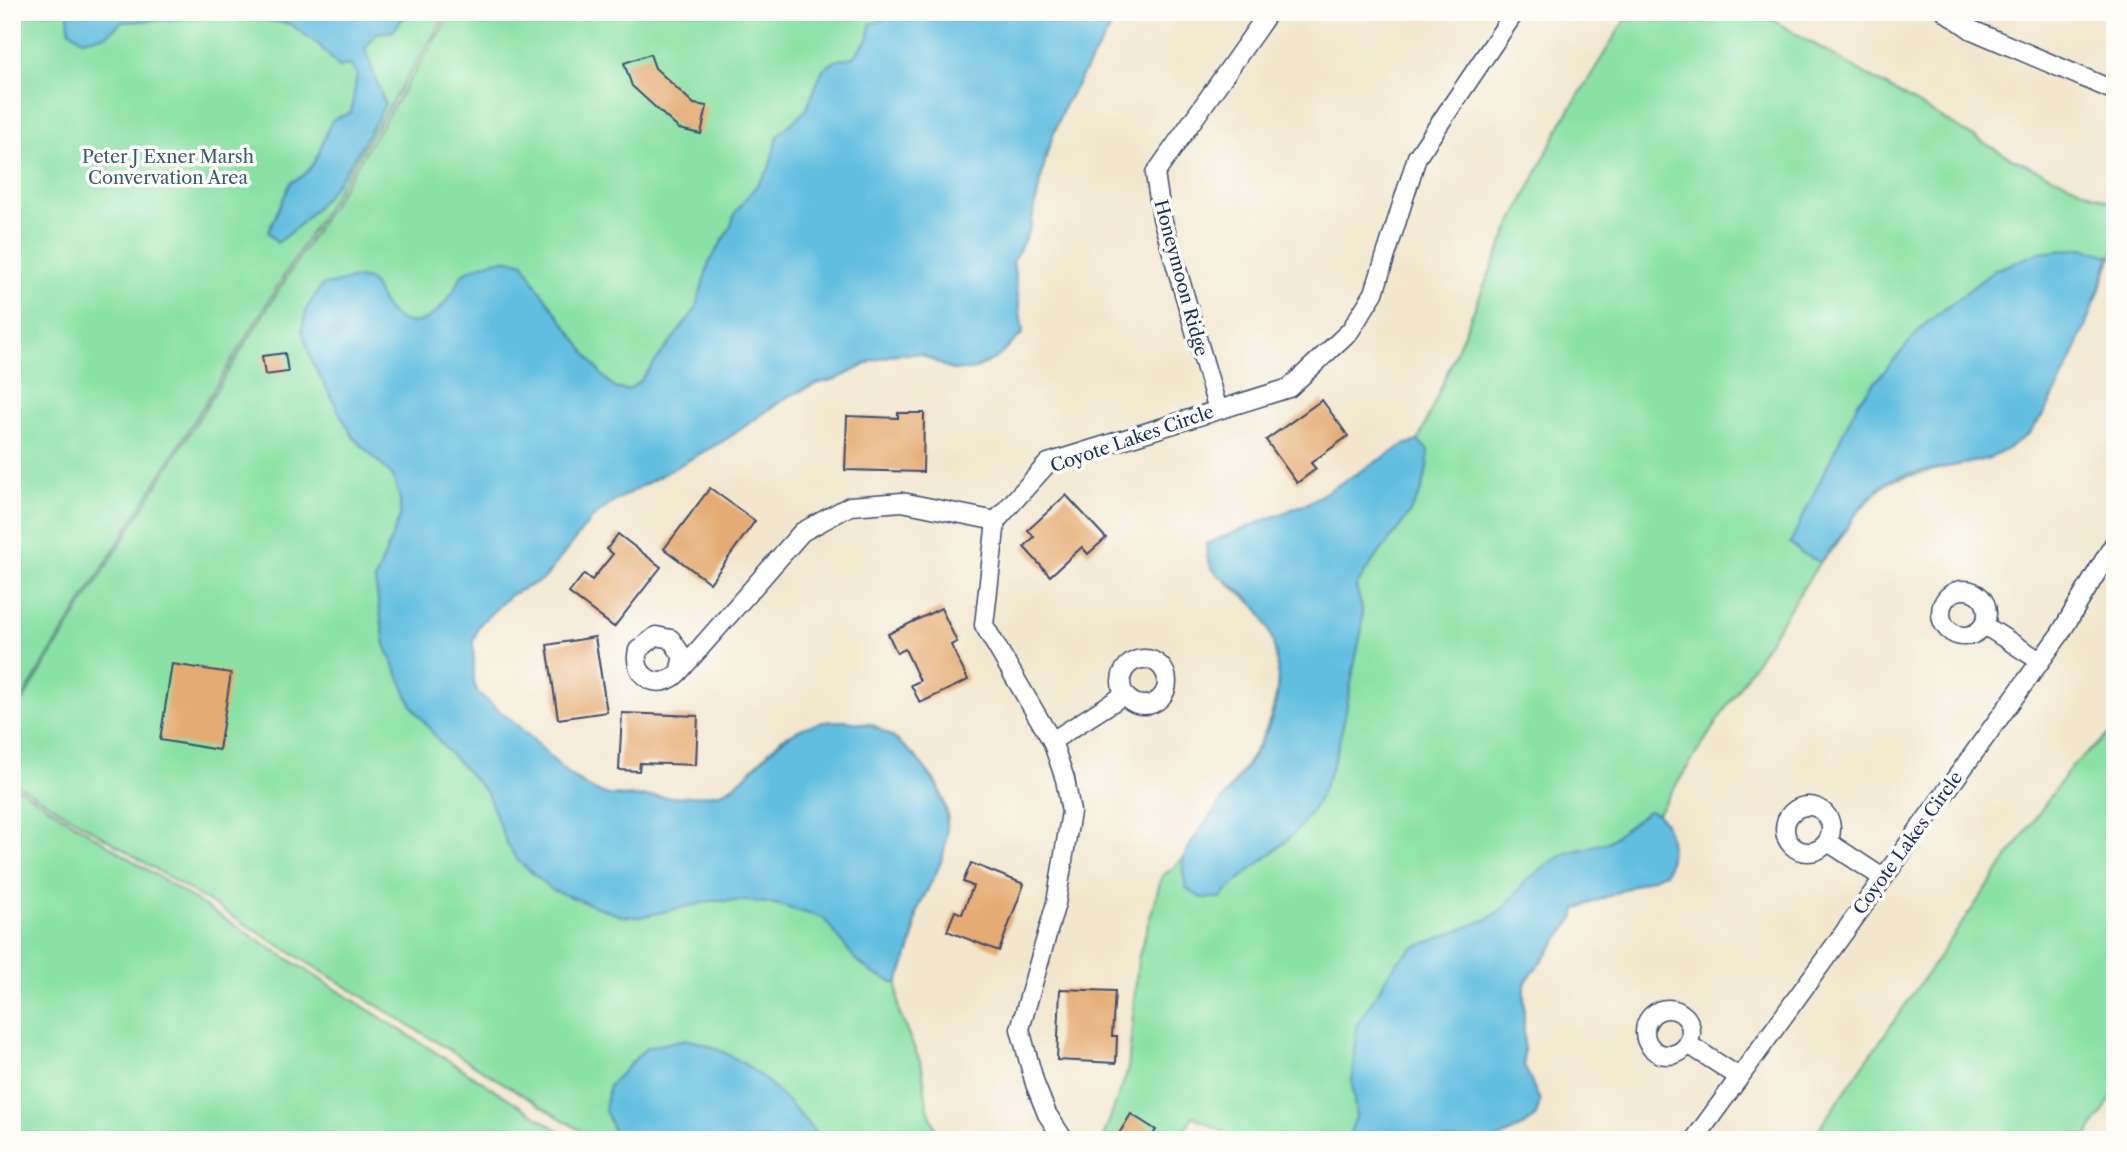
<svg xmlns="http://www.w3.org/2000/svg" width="2127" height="1152" font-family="'Libre Caslon Text',serif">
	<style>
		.green { fill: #8ae1a5; stroke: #528882; stroke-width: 2 }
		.water { fill: #62bee0; stroke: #3e769f; stroke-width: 2 }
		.building { fill: #e5ab72 }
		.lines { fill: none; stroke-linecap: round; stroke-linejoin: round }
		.minor-casing { stroke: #3b4b6f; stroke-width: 21 }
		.minor { stroke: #fff; stroke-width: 18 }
		.labels { text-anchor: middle; stroke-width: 7; stroke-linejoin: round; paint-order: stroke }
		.park-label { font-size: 18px; fill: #375c70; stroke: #fdfcf7 }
		.street-label { font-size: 18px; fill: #1b2f5e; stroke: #fdfcf7 }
	</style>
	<rect width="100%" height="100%" fill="#fdfcf7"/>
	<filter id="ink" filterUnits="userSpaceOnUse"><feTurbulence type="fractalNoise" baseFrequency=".0143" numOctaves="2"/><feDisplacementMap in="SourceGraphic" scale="14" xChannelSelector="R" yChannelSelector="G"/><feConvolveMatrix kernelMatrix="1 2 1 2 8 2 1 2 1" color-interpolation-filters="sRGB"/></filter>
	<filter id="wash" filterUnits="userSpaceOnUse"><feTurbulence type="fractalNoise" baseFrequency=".00686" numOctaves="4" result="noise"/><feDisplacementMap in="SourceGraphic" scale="28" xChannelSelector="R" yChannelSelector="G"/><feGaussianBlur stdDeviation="1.57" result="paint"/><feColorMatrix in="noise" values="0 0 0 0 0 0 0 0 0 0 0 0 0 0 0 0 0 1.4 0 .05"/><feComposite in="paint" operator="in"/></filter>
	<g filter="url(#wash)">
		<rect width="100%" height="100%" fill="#f2e7cd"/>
		<g class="green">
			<path d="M12 12H448L12 714Z"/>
			<path d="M452 12H1120L1064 106 1047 152 1030 228 1013 262 1023 333 998 357 972 370H952L921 354H896L872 361 837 379 819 383 787 397 725 440 615 501 592 518 544 579 510 595 479 625 473 641 474 683 478 693 565 771 591 789 607 795 699 798 720 794 742 779 782 738 809 726 839 722 873 724 916 757 939 786 948 815 943 857 918 909 913 940 897 984 899 1012 922 1066 927 1105 939 1140H596L12 781V718Z"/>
			<path d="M1630 12H1759L2009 157 2115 204V248L2097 297 2051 401 2030 433 1993 456 1889 481 1857 512 1835 547 1820 562 1658 813C1670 830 1675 854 1665 873L1576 909 1574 918 1524 984V1066L1540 1101 1536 1116 1524 1126 1495 1140H1238L1193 1116 1178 1140H1102L1128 1070 1138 959 1162 876C1187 860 1191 843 1208 819 1250 761 1296 707 1271 630 1258 592 1207 586 1206 544L1308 503 1404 445 1418 441 1505 237 1562 122Z"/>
			<path d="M2115 729V1092L2085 1140H1811L2071 767Z"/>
			<path d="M12 784 574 1140H12Z"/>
		</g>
		<g class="water">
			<path d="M68 12H408L393 31 377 33 365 49 385 104C358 155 324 210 277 243L268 232 291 182C320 172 319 142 333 119L351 113 357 74 350 65 339 67 319 45 290 24 242 16 122 22 107 35 82 40 69 30Z"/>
			<path d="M890 12H1120L1064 106 1047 152 1030 228 1013 262 1023 333 998 357 972 370H952L921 354H896L872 361 837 379 819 383 787 397 725 440 615 501 592 518 544 579 510 595 479 625 473 641 474 683 478 693C495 707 513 721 530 737 552 758 575 786 605 794 624 799 716 799 730 789 759 769 774 738 808 726 837 716 874 721 898 741 934 771 956 807 943 855 938 874 926 890 918 908 914 917 915 929 913 939 909 954 903 970 897 984L874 974 856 960 823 918 775 904 748 901H711L640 917 621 916 552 890 518 861 507 844 487 793 443 746 412 706 385 645 375 580 400 516V500L393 476 353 437 312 362 302 330 307 308 322 285C341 284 350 275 369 280 377 286 379 299 386 308 416 344 450 305 462 274 483 263 501 255 524 263L537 286 602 375 615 388 628 390 640 381 695 310 709 263 731 226 735 213 769 169 778 135 806 110 823 69 837 60 853 57 863 45 869 38 870 24 884 20Z"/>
			<path d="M2083 248 2110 256C2094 306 2063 391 2032 430 2024 440 2003 452 1992 457 1965 467 1911 469 1889 481 1858 499 1845 538 1820 562L1801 553 1790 543 1858 402 1924 325 1995 270 2038 253Z"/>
			<path d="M1418 441 1428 450C1430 510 1382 540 1356 587L1362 608V630C1345 696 1345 772 1300 827 1277 854 1244 870 1221 898H1201L1186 888C1185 881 1181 869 1183 862 1186 847 1199 833 1207 820 1237 780 1280 732 1278 678 1277 648 1269 617 1246 596 1226 577 1206 577 1206 544L1308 503 1404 445Z"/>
			<path d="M1648 811C1673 815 1675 855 1665 873L1576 909 1574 918 1524 984V1066L1540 1101 1536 1116 1524 1126 1495 1140H1347L1356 1117 1352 1084 1356 1026 1396 963 1412 948 1488 919 1506 906 1527 880 1551 862 1567 853 1608 842Z"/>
			<path d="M686 1039C744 1051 786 1096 821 1140H621L615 1135 605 1110 609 1086 646 1048Z"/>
		</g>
		<g id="blocks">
			<g class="building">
				<path d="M650 54 655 68 694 104 707 106 701 134 679 129 632 86 624 63Z"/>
				<path d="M285 353 288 372 265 375 262 356Z"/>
				<path d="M1322 400 1348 436 1311 463 1316 469 1297 483 1266 440Z"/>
				<path d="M898 413H924L923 472 845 470 847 416 898 418Z"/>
				<path d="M710 488 755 521 710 583 664 549Z"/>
				<path d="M1066 495 1106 538 1088 554 1082 547 1050 576 1024 547 1034 537 1028 530Z"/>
				<path d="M618 534 661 567 614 627 569 593 584 574 592 580 613 554 607 549Z"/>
				<path d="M941 608 957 642 951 645 968 680 920 703 911 685 920 681 905 649 897 653 888 634Z"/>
				<path d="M595 637 607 712 558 719 547 645Z"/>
				<path d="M172 664 231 673 219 750 160 740Z"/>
				<path d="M622 713 698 716 696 765 640 763 639 771 619 770Z"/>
				<path d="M971 863 1024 884 999 951 947 931 955 911 962 914 973 886 963 882Z"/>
				<path d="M1060 989 1115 991 1112 1036H1117L1116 1063 1057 1060Z"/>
				<path d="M1131 1114 1156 1130 1149 1140H1115Z"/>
			</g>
		</g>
	</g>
	<g filter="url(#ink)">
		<use href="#blocks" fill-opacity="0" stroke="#3b4b6f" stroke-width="2"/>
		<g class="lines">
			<g class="minor-casing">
				<g id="minor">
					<path d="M1946 12 1972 30 2115 91"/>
					<path d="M1218 410 1162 218 1155 174 1269 12"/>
					<circle cx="1964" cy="613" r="23"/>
					<path d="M1984 625 2040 661"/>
					<circle cx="1144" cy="682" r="23"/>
					<path d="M679 672 683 657 671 639 656 636 638 650C631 677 660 693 679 672L802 532 850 506 902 502 996 521"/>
					<path d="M1052 741 1124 695"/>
					<circle cx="1808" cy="829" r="23"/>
					<path d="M1828 842 1883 878"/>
					<circle cx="1668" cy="1032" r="23"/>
					<path d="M1688 1044 1739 1077"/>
					<path d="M1064 1140 1047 1114 1035 1084 1020 1029 1056 903 1071 812 1065 779 1052 741 984 625 996 521 1048 463 1289 388 1350 331 1374 293 1417 157 1515 12"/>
					<path d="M1694 1140 2060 634 2115 542"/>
				</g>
			</g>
			<use href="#minor" class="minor"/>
		</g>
	</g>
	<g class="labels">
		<g class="park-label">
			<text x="168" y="163">Peter J Exner Marsh<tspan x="168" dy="21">Convervation Area</tspan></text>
		</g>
		<g class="street-label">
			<text transform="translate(1181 278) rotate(75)" y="6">Honeymoon Ridge</text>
			<text transform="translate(1132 439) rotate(-19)" y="6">Coyote Lakes Circle</text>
			<text transform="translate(1908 843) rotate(-54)" y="6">Coyote Lakes Circle</text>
		</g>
	</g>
	<rect width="2127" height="1152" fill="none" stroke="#fdfcf7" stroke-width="42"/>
</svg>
